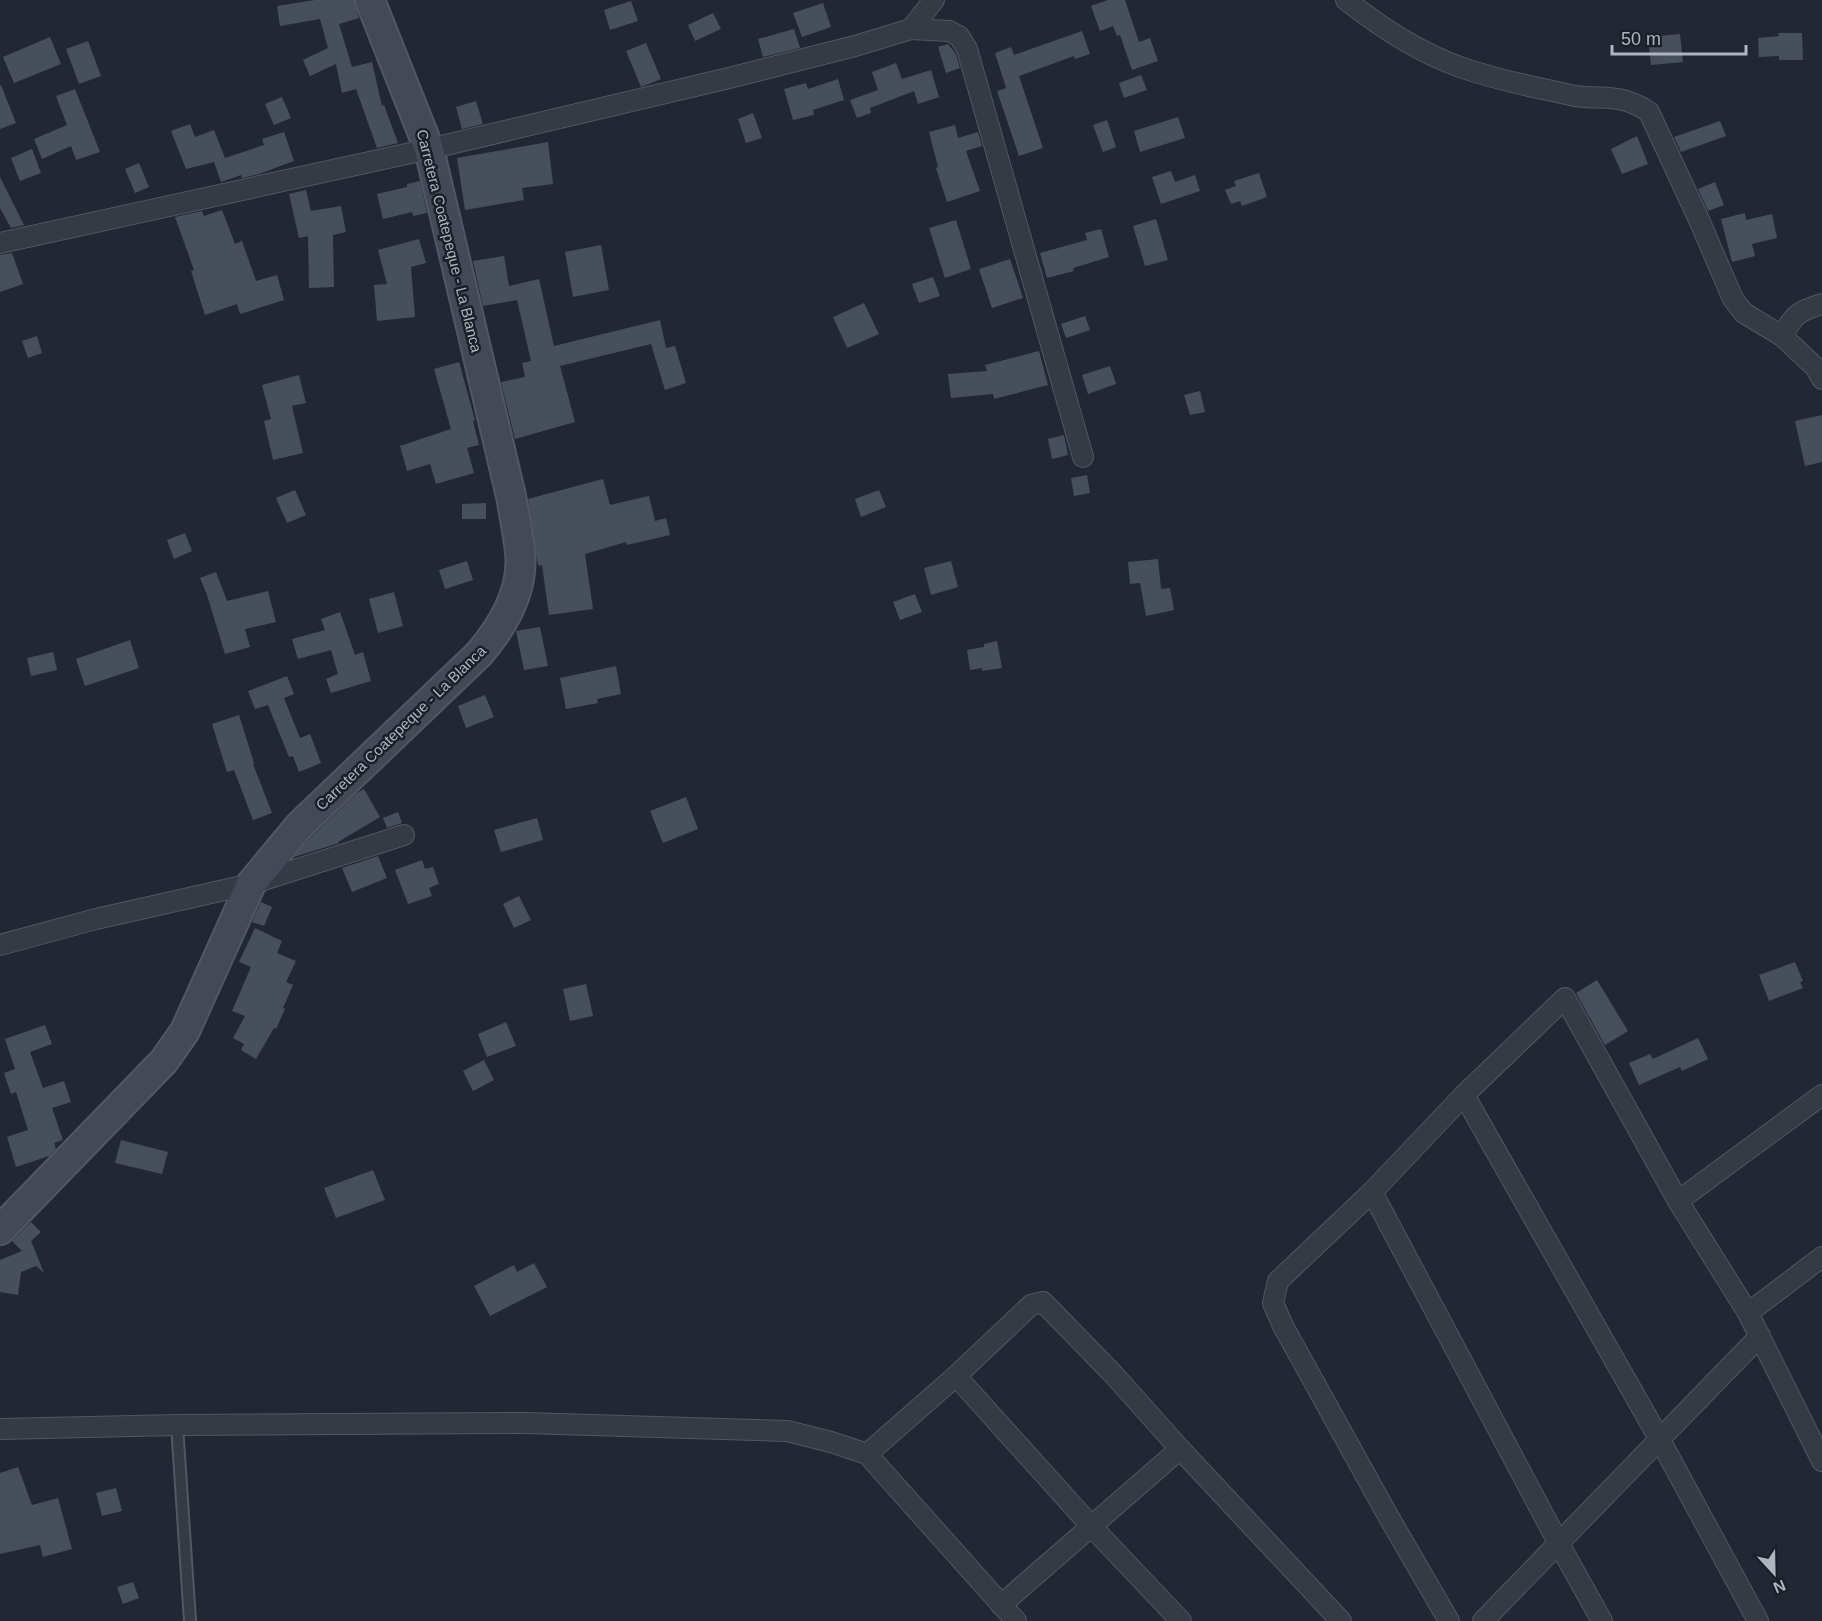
<svg xmlns="http://www.w3.org/2000/svg" width="1822" height="1621" font-family="Helvetica,sans-serif">
	<style>
		.building { fill: #484f5c }
		.lines { fill: none; stroke-linecap: round; stroke-linejoin: round }
		.service-casing { stroke: #525762; stroke-width: 14 }
		.minor-casing { stroke: #525762; stroke-width: 22 }
		.secondary-casing { stroke: #525762; stroke-width: 32 }
		.service { stroke: #353a44; stroke-width: 10 }
		.minor { stroke: #353a44; stroke-width: 20 }
		.secondary { stroke: #434956; stroke-width: 28 }
		.labels { text-anchor: middle; stroke-width: 5; stroke-linejoin: round; paint-order: stroke }
		.street-label { font-size: 15px; fill: #afb4c1; stroke: #1a1f28 }
	</style>
	<rect width="100%" height="100%" fill="#222833"/>
	<g class="building">
		<path d="M315 0H354L359 18 339 24 352 67 372 62 382 106 384 105 398 143 377 148 356 89 342 93 336 64 310 76 303 60 328 48 320 19 280 26 277 6Z"/>
		<path d="M1108 0H1125L1139 42 1150 38 1158 61 1132 70 1120 35 1117 36 1113 26 1100 31 1091 6Z"/>
		<path d="M631 1 638 21 610 30 604 10Z"/>
		<path d="M823 3 831 27 802 37 793 13Z"/>
		<path d="M713 13 721 29 695 41 688 25Z"/>
		<path d="M794 29 800 48 763 57 758 39Z"/>
		<path d="M1082 31 1090 54 1075 59 1074 56 1019 76 1043 148 1019 156 997 91 1006 88 995 53 1011 47 1014 55Z"/>
		<path d="M1778 33H1802L1803 60H1779V56L1759 57 1758 38 1779 36Z"/>
		<path d="M1680 34 1683 62 1651 65 1648 37Z"/>
		<path d="M50 37 61 64 14 83 3 57Z"/>
		<path d="M88 41 101 76 79 84 66 49Z"/>
		<path d="M646 43 661 79 641 87 626 51Z"/>
		<path d="M948 44 956 54 960 68 946 73 938 47Z"/>
		<path d="M896 63 902 79 931 70 939 97 918 104 914 91 870 108 871 113 857 118 850 100 878 90 872 72Z"/>
		<path d="M1141 75 1147 90 1124 98 1119 83Z"/>
		<path d="M838 79 844 100 813 110 814 115 793 120 784 89 806 83 808 89Z"/>
		<path d="M1 85 16 123 0 129V86Z"/>
		<path d="M75 89 100 152 76 160 71 146 42 159 34 139 67 125 56 96Z"/>
		<path d="M282 97 291 118 274 125 265 104Z"/>
		<path d="M476 101 483 124 462 129 456 107Z"/>
		<path d="M753 113 762 138 746 143 738 119Z"/>
		<path d="M1178 117 1185 138 1140 152 1134 131Z"/>
		<path d="M1107 120 1116 147 1103 152 1093 125Z"/>
		<path d="M1720 121 1726 136 1681 152 1674 137Z"/>
		<path d="M190 124 195 137 214 130 225 158 264 145 262 139 284 132 294 161 259 174 242 178 241 175 221 182 214 162 186 169 171 131Z"/>
		<path d="M955 125 958 138 978 132 982 146 966 151 980 191 947 202 936 168 938 167 929 132Z"/>
		<path d="M1637 136 1648 164 1622 174 1611 149Z"/>
		<path d="M548 142 553 184 522 188 524 200 465 210 457 158Z"/>
		<path d="M32 149 41 173 20 181 11 158Z"/>
		<path d="M139 163 149 187 135 193 125 169Z"/>
		<path d="M1171 171 1175 182 1195 175 1200 191 1161 204 1152 177Z"/>
		<path d="M1259 173 1267 197 1242 206 1240 201 1231 204 1225 190 1236 186 1234 181Z"/>
		<path d="M0 177 24 225 11 228 0 208Z"/>
		<path d="M420 181 427 213 413 216 412 212 383 219 377 194 407 187V184Z"/>
		<path d="M1715 182 1724 205 1708 211 1698 189Z"/>
		<path d="M306 190 311 211 341 206 346 232 333 235 334 287 309 288 308 236 299 238 289 194Z"/>
		<path d="M222 210 235 244 242 241 256 281 277 275 284 300 240 314 237 304 205 315 191 271 194 270 175 217 202 211 204 216Z"/>
		<path d="M1745 213 1746 220 1772 214 1777 238 1752 244 1755 256 1732 262 1721 219Z"/>
		<path d="M1156 219 1168 260 1145 266 1133 226Z"/>
		<path d="M956 220 971 269 945 278 929 228Z"/>
		<path d="M1101 229 1109 257 1073 268 1074 271 1047 278 1040 253 1087 240 1085 233Z"/>
		<path d="M419 239 426 263 411 267 415 317 377 321 374 285 387 284 378 250Z"/>
		<path d="M601 245 609 290 573 297 565 252Z"/>
		<path d="M12 253 23 284 0 292V255Z"/>
		<path d="M504 256 509 286 539 279 554 346 660 320 666 348 675 346 686 383 665 390 651 344 560 366 575 422 515 439 501 382 525 377 522 363 531 361 517 300 483 306 473 261Z"/>
		<path d="M1010 259 1023 298 992 308 979 269Z"/>
		<path d="M933 277 940 296 919 303 912 284Z"/>
		<path d="M864 303 879 334 847 348 833 317Z"/>
		<path d="M1085 316 1090 330 1066 338 1061 324Z"/>
		<path d="M37 336 42 353 28 358 22 341Z"/>
		<path d="M1039 351 1048 385 994 399 993 394 951 398 948 374 987 371 985 365Z"/>
		<path d="M459 362 475 420 473 421 479 445 467 448 474 473 436 484 430 464 407 471 400 446 451 429 434 369Z"/>
		<path d="M1110 366 1116 384 1088 394 1082 375Z"/>
		<path d="M299 375 306 403 292 406 303 453 273 460 264 421 271 419 262 385Z"/>
		<path d="M1200 391 1205 412 1190 415 1184 395Z"/>
		<path d="M1822 415V462L1805 466 1795 421Z"/>
		<path d="M1064 435 1068 455 1052 459 1048 439Z"/>
		<path d="M1087 475 1090 493 1074 496 1071 478Z"/>
		<path d="M603 479 610 505 649 496 655 521 666 518 670 535 627 545 626 542 585 554 593 609 549 615 542 565 539 566 537 560 528 499Z"/>
		<path d="M295 490 306 515 287 523 276 498Z"/>
		<path d="M879 490 886 507 861 517 855 499Z"/>
		<path d="M486 503V519H462V504Z"/>
		<path d="M185 533 192 551 174 559 167 540Z"/>
		<path d="M1158 559 1161 589 1170 588 1174 610 1146 616 1140 583 1130 584 1128 562Z"/>
		<path d="M467 561 473 580 445 589 439 570Z"/>
		<path d="M951 561 958 587 931 595 924 568Z"/>
		<path d="M216 572 227 601 268 591 276 622 245 629 250 647 225 654 207 595 200 578Z"/>
		<path d="M394 592 403 626 378 633 369 599Z"/>
		<path d="M915 594 922 612 900 620 893 602Z"/>
		<path d="M340 612 355 655 363 652 371 681 331 693 326 679 338 674 331 650 298 659 292 639 325 630 321 619Z"/>
		<path d="M540 627 548 666 524 670 516 631Z"/>
		<path d="M130 640 139 668 85 686 76 659Z"/>
		<path d="M997 641 1002 668 982 671V668L970 670 967 650 984 647V644Z"/>
		<path d="M53 652 57 670 31 676 27 658Z"/>
		<path d="M616 666 621 694 597 699 598 703 566 709 560 678Z"/>
		<path d="M287 676 294 694 284 698 300 738 310 734 321 763 299 772 293 756 289 757 268 705 255 709 248 691Z"/>
		<path d="M485 695 494 717 466 728 458 706Z"/>
		<path d="M239 715 254 763 253 764 272 813 253 820 234 770 227 772 212 724Z"/>
		<path d="M364 789 380 817 338 842 339 843 294 857 312 836 357 793Z"/>
		<path d="M686 797 698 829 663 843 650 811Z"/>
		<path d="M398 812 402 823 387 828 383 818Z"/>
		<path d="M537 818 543 840 501 852 494 830Z"/>
		<path d="M378 856 387 878 352 892 342 868Z"/>
		<path d="M422 860 425 869 433 867 439 884 429 888 432 896 408 904 395 870Z"/>
		<path d="M519 896 531 920 514 928 503 904Z"/>
		<path d="M261 902 272 907 264 926 252 922Z"/>
		<path d="M255 928 282 941 277 953 296 961 286 982 293 985 283 1008 285 1009 276 1029 274 1028 256 1059 241 1050 244 1044 233 1038 245 1016 232 1011 251 967 239 962Z"/>
		<path d="M1795 962 1803 981 1800 982 1803 988 1769 1001 1759 975Z"/>
		<path d="M1597 980 1628 1031 1605 1045 1576 993Z"/>
		<path d="M586 984 593 1016 570 1021 563 989Z"/>
		<path d="M506 1022 516 1046 487 1057 478 1034Z"/>
		<path d="M45 1025 52 1044 30 1052 43 1088 64 1081 71 1102 52 1108 63 1140 54 1143 56 1149 49 1156 16 1167 7 1137 28 1130 16 1092 11 1094 4 1073 15 1069 5 1039Z"/>
		<path d="M1698 1038 1708 1059 1682 1071 1680 1067 1639 1085 1629 1063 1650 1054 1653 1059Z"/>
		<path d="M484 1060 494 1080 473 1091 463 1071Z"/>
		<path d="M121 1140 168 1152 162 1174 115 1163Z"/>
		<path d="M373 1170 385 1200 336 1218 324 1188Z"/>
		<path d="M31 1222 41 1232 31 1241 44 1273 36 1266 21 1272 18 1295 0 1292V1260L22 1251 12 1241Z"/>
		<path d="M534 1263 547 1287 490 1316 474 1286 514 1265 517 1272Z"/>
		<path d="M18 1467 32 1505 58 1498 72 1549 43 1557 40 1545 0 1554V1473Z"/>
		<path d="M116 1488 122 1511 102 1516 96 1493Z"/>
		<path d="M133 1582 139 1598 123 1604 117 1587Z"/>
	</g>
	<g class="lines">
		<g class="service-casing">
			<path id="service" d="M177 1425 190 1621"/>
		</g>
		<g class="minor-casing">
			<g id="minor">
				<path d="M934 0 911 29 949 31 959 36 967 49 1083 457"/>
				<path d="M1346 0C1380 27 1418 52 1460 67 1489 77 1518 84 1548 90 1557 92 1566 94 1575 96 1606 100 1621 93 1649 112L1700 222 1733 299 1744 313 1782 336 1816 368 1822 379"/>
				<path d="M0 243 429 149 729 78 855 46 911 29"/>
				<path d="M1782 336C1794 315 1798 311 1822 304"/>
				<path d="M0 945 96 919 251 884 404 835"/>
				<path d="M1464 1095 1660 1440 1758 1621"/>
				<path d="M1372 1192 1559 1544 1602 1621"/>
				<path d="M1678 1201 1822 1095"/>
				<path d="M1748 1313 1822 1257"/>
				<path d="M956 1376 1092 1527 1181 1621"/>
				<path d="M0 1429 177 1425 525 1423 787 1431 831 1442 867 1454 1016 1621"/>
				<path d="M867 1454 956 1376 1031 1305 1043 1302 1114 1375 1180 1449 1341 1621"/>
				<path d="M1001 1605 1180 1449"/>
				<path d="M1449 1621 1387 1514 1283 1326 1273 1303 1278 1281 1372 1192 1464 1095 1565 998 1678 1201 1748 1313 1822 1461"/>
				<path d="M1483 1621 1760 1336"/>
			</g>
		</g>
		<g class="secondary-casing">
			<path id="secondary" d="M0 1230 164 1061 185 1031 251 884 300 825 479 654C503 626 524 590 520 552 518 533 514 514 511 496L429 149 370 0"/>
		</g>
		<use href="#service" class="service"/>
		<use href="#minor" class="minor"/>
		<use href="#secondary" class="secondary"/>
	</g>
	<g class="labels">
		<g class="street-label">
			<text transform="translate(449 241) rotate(76)" y="5">Carretera Coatepeque - La Blanca</text>
			<text transform="translate(401 728) rotate(-44)" y="5">Carretera Coatepeque - La Blanca</text>
		</g>
	</g>
	<g transform="translate(1774 1573) rotate(158)" stroke="#1a1f28" stroke-width="4.5" paint-order="stroke">
	<path d="M0-4.5L10 22L0 15L-10 22Z" fill="#afb4c1"/>
	<text y="-9" font-size="16" font-weight="bold" text-anchor="middle" fill="#afb4c1">N</text>
	</g>
	<path d="M1612 45v9h134v-9" fill="none" stroke="#afb4c1" stroke-width="3"/>
	<text x="1621" y="45" font-size="18" fill="#afb4c1" stroke="#1a1f28" stroke-width="4.5" paint-order="stroke">50 m</text>
</svg>
